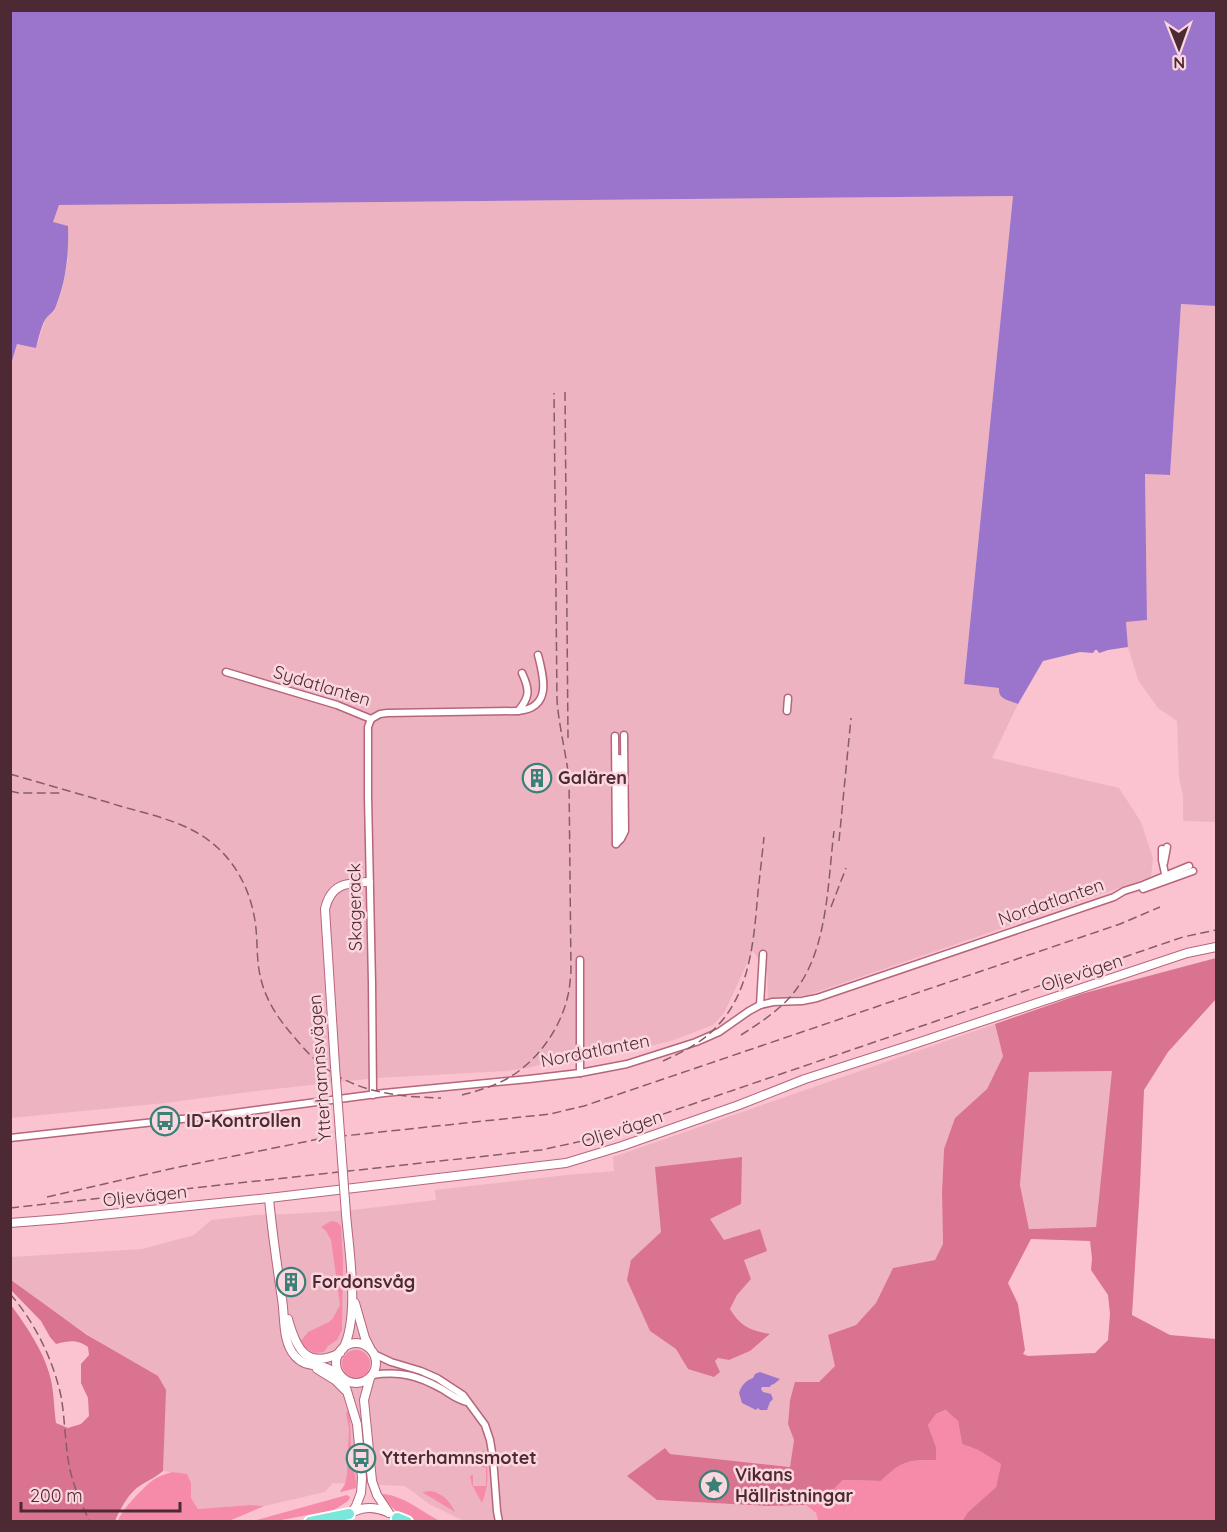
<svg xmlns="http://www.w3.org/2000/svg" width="1227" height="1532" font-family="Quicksand,sans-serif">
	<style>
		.built { fill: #eeb3c1; fill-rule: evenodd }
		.green { fill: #f58ba8 }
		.forest { fill: #da7390; fill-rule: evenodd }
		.water { fill: #9b75cb }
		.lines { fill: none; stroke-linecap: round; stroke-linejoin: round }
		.minor-casing { stroke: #b7657b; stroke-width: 9 }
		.tertiary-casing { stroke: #b7657b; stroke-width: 10 }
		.primary-casing { stroke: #fff; stroke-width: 14 }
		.minor { stroke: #fff; stroke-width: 6 }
		.tertiary { stroke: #fff; stroke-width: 8 }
		.primary { stroke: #7ae7dc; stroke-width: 10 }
		.rail { stroke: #875d67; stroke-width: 1.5; stroke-dasharray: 9 4.5; stroke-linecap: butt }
		.tertiary-bridge-casing { stroke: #b7657b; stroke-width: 10; stroke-linecap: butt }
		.tertiary-bridge { stroke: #fff; stroke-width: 8 }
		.labels { text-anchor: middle; stroke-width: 5; stroke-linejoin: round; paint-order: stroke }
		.street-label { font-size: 18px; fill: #4d2a33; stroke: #fbd6de }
		.poi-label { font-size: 18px; font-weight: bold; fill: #4d2a33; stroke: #fbd6de; text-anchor: start }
	</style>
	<rect width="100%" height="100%" fill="#fac3cf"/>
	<g class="built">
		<path d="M1013 196 964 684 999 688 1002 698 1018 704 992 758 1119 788 1141 822 1153 858 1151 877 808 995 783 998H768L767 972 753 951 724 1013 713 1025 671 1041 600 1058 570 1056 528 1068 507 1071 377 1078 256 1091 165 1103 11 1118 10 364 16 343 36 348 46 317 54 312 61 294 68 259 53 222 59 205Z"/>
		<path d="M1181 304 1216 306V822L1183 821V795L1179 778 1177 721 1158 708 1138 680 1128 647 1126 622 1147 620 1145 474 1170 475Z"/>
		<path d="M995 1024 1003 1055 987 1089 955 1118 944 1149 942 1192 943 1245 935 1260 893 1268 876 1303 856 1325 828 1335 836 1366 819 1382 795 1383 790 1400 788 1424 794 1440 790 1467 670 1454 665 1448 657 1500 769 1506 806 1505 816 1513 818 1521H464L429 1504 405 1486 333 1483 325 1492 264 1506 250 1505 198 1509 191 1498V1483L172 1472 163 1471 164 1428 102 1344 54 1312 11 1280V1257L142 1249 194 1235 211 1220 256 1215 290 1214 353 1210 436 1200 435 1190 566 1175 614 1171 613 1157ZM709 1218 724 1241 759 1229 744 1260 751 1279 737 1295 730 1309 736 1320 754 1331 770 1335 750 1351 729 1360 719 1358 715 1361 688 1369 677 1349 650 1331 631 1260 661 1232Z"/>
		<path d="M1113 1071 1096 1227 1029 1229 1020 1185 1029 1072Z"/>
	</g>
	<g class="green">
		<path d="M331 1221 337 1222 341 1226 343 1260 342 1330 337 1340 328 1346 324 1352 315 1353 302 1346 301 1341 308 1332 329 1322 333 1318 340 1305 331 1240 326 1231 321 1227Z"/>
		<circle cx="356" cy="1364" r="14"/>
		<path d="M947 1410 958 1421 962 1444 978 1450 1001 1464 996 1487 968 1512 962 1521H818L816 1513 806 1505C822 1498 831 1493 843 1480L881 1481C902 1461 907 1460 936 1460V1447L928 1425 936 1414Z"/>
		<path d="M348 1411 350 1418 351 1449 356 1483V1488L341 1492H340L345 1484 347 1475 349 1429 346 1412Z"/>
		<path d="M484 1450C489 1467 489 1487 482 1503L472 1485 470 1476 473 1475V1486H486V1468L482 1467 481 1457Z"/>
		<path d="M172 1472 187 1474 191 1483V1498L198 1509 250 1505 264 1506 229 1521H118C122 1509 143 1488 153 1480 159 1476 166 1474 172 1472Z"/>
		<path d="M431 1491C443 1494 450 1501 455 1512L422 1492Z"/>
		<path d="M382 1494C403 1495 422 1512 440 1521 432 1521 423 1523 415 1521 404 1518 386 1505 382 1494Z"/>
		<path d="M347 1495 350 1497 348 1501 334 1510 276 1521H253Z"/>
	</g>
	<g class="forest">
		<path d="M1216 958V999L1168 1052 1144 1090 1140 1186 1132 1315 1170 1335 1216 1339V1521H962L968 1512 996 1487 1001 1464 978 1450 962 1444 958 1421 946 1410 936 1414 928 1425 936 1447V1460C907 1460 902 1461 881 1481L843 1480 834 1489 824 1497 806 1505 769 1506 657 1500 627 1476 665 1448 670 1454 790 1467 794 1440 788 1424 790 1400 795 1382H819L835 1366 828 1335 856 1325 876 1303 893 1268 935 1260 943 1244 942 1192 944 1149 955 1118 987 1089 1003 1056 995 1024 1081 994ZM1112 1071 1096 1227 1029 1229 1020 1185 1029 1072ZM1031 1239 1090 1241 1092 1258 1091 1270 1108 1295 1110 1314 1108 1340 1095 1353 1028 1356 1023 1354 1025 1350 1018 1304 1008 1283Z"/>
		<path d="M742 1157 741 1204 710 1219 724 1240 760 1229 767 1251 744 1260 751 1279 737 1295 730 1309C740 1326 751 1331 770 1334L750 1351 729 1360 718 1358 715 1361 720 1372 714 1377 688 1369 676 1349 650 1331 627 1280 631 1260 661 1232 655 1167Z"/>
		<path d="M11 1280 87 1335 158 1376 166 1390 163 1471C156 1477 149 1480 141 1485 129 1492 120 1509 115 1521H11V1305C27 1327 45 1353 51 1380 54 1394 54 1409 56 1423L68 1428 81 1424 89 1416 88 1398 81 1383V1364L89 1355 88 1347C76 1339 70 1341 56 1344L50 1337 41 1321 11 1290Z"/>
	</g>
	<g class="water">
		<path d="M11 10 1216 11V306L1181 304 1170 475 1145 474 1147 620 1126 622 1128 647 1108 650 1099 653 1097 650H1095L1093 653 1080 652 1043 661 1018 704C1009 700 998 700 999 688L964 684 1013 196 59 205 53 222 68 226C69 253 66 281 56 306 54 312 51 313 47 317 42 322 38 340 36 348L17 344 11 364Z"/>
		<path d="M760 1372 780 1379 774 1384 771 1385 770 1387H762L761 1389 763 1392 771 1394 773 1399 770 1402 767 1410H760L758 1408 756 1410 742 1403 739 1393C741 1386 746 1380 753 1378L755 1374Z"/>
	</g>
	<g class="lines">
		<g class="minor-casing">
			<g id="minor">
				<path d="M226 672 337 705 371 719"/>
				<path d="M522 673C530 690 530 697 518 711 552 708 544 678 538 655"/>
				<path d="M787 711 788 698"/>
				<path d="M371 719 368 727V797L372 983 373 1095"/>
				<path d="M371 719 380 714 387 713 518 711"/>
				<path d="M615 736 616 844"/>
				<path d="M619 758 621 835"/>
				<path d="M616 844 621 839 625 831 624 735"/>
				<path d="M1162 849V860L1166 878"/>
				<path d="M1164 863 1167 847"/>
				<path d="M1143 889 1193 871"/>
				<path d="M580 960V1073"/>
				<path d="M760 1005 763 954"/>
				<path d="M10 1138 227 1114 384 1093 529 1079 580 1073 627 1064 696 1042 719 1032 749 1011 760 1005 773 1002 802 1001 817 998 1114 897 1124 891 1143 885 1189 866"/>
				<path d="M374 1354 391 1362 421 1371 437 1378 463 1395 485 1425 490 1440 493 1458 497 1511 499 1522"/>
				<path d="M372 1375C400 1371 417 1375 442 1389 450 1394 457 1400 467 1402"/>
			</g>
		</g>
		<g class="tertiary-casing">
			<g id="tertiary">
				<path d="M335 1066 325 909C331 883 347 883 369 882"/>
				<path d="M269 1198C272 1232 277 1265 282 1299 285 1316 282 1342 295 1356 304 1366 312 1364 324 1367 330 1369 335 1372 340 1375"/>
				<path d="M10 1223 61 1219 269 1198 566 1163 622 1146 739 1105 805 1079 917 1043 1187 953 1216 947"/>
				<path d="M355 1303 365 1338 370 1348"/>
				<path d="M288 1319C296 1348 306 1370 340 1353"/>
				<circle cx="356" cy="1363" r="20"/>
				<path d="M343 1349C360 1316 349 1251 346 1214"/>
				<path d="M317 1369 335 1380 345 1390"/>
				<path d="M343 1378 357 1424 362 1478 361 1493 356 1506 352 1512"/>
				<path d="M370 1378 364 1400 372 1481 377 1495 389 1513"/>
				<path d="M340 1522C353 1508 370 1504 387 1512"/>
			</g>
		</g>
		<g class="primary-casing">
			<g id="primary">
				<path d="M397 1518 407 1522"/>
				<path d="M310 1522 349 1514"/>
			</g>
		</g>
		<use href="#minor" class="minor"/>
		<use href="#tertiary" class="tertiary"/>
		<use href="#primary" class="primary"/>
		<g class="rail">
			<path d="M565 392 568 738"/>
			<path d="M10 774C47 785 84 795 120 806 155 816 192 823 219 849 239 868 251 894 255 921 258 939 256 957 260 975 265 1000 279 1020 295 1038 305 1050 315 1061 328 1070 361 1093 401 1097 441 1098"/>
			<path d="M10 791 19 793H63"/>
			<path d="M839 841 851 718"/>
			<path d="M831 907 846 868"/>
			<path d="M741 1035C763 1021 786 1006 800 984 828 942 828 880 834 831"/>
			<path d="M663 1061C685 1051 705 1041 720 1023 751 988 754 937 758 892 760 874 762 856 764 837"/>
			<path d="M462 1095C478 1091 495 1086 510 1077 538 1060 561 1028 568 995 570 988 570 979 571 972L569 779C566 753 559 727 557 700L554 393"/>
			<path d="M47 1197 179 1167 324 1138 550 1114 584 1106 1120 924 1160 907"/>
			<path d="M10 1208 541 1150 587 1140 1183 937 1216 930"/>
			<path d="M10 1294C35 1322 53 1360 61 1396 65 1419 65 1443 69 1465 73 1485 81 1504 90 1522"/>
		</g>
		<g class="tertiary-bridge-casing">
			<path id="tertiary-bridge" d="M335 1066 346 1214"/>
		</g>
		<use href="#tertiary-bridge" class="tertiary-bridge"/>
	</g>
	<defs>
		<g id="building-ring" transform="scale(1.5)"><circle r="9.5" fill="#fbd6de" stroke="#3b8077" stroke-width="1.5"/><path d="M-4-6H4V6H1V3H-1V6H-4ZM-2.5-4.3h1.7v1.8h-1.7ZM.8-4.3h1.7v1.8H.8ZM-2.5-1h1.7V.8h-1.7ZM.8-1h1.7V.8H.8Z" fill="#3b8077"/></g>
		<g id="bus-ring" transform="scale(1.5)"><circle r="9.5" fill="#fbd6de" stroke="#3b8077" stroke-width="1.5"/><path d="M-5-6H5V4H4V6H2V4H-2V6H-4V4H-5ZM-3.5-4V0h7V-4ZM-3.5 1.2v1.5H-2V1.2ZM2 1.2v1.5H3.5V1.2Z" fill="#3b8077"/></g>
		<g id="sight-ring" transform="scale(1.5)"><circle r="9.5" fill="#fbd6de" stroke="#3b8077" stroke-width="1.5"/><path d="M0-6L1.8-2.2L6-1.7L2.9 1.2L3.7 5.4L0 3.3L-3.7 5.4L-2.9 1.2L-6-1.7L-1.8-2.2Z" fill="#3b8077"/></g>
	</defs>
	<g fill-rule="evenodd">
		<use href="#building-ring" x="537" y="778"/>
		<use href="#bus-ring" x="165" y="1121"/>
		<use href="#building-ring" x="291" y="1282"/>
		<use href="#bus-ring" x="361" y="1458"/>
		<use href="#sight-ring" x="714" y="1485"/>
	</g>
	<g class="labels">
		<g class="street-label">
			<text transform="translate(322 686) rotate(17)" y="6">Sydatlanten</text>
			<text transform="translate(1051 902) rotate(-19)" y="6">Nordatlanten</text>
			<text transform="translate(355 907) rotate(-91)" y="6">Skagerack</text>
			<text transform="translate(1082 973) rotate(-18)" y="6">Oljevägen</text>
			<text transform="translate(595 1051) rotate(-11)" y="6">Nordatlanten</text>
			<text transform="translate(320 1068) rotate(-94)" y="6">Ytterhamnsvägen</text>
			<text transform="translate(622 1129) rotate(-18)" y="6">Oljevägen</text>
			<text transform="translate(145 1196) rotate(-6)" y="6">Oljevägen</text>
		</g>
		<g class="poi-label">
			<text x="558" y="784">Galären</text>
			<text x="186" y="1127">ID-Kontrollen</text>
			<text x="312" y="1288">Fordonsvåg</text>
			<text x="382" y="1464">Ytterhamnsmotet</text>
			<text x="735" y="1481">Vikans<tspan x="735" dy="21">Hällristningar</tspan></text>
		</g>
	</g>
	<rect width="1227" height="1532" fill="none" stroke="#4d2a33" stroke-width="24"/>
	<g transform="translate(1179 48) rotate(179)" stroke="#fbd6de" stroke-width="4.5" paint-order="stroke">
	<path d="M0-4.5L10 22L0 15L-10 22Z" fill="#4d2a33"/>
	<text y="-9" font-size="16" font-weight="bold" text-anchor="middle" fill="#4d2a33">N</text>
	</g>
	<path d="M21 1502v9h159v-9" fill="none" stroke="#4d2a33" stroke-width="3"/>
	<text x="30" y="1502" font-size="18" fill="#4d2a33" stroke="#fbd6de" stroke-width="4.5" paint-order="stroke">200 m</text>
</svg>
